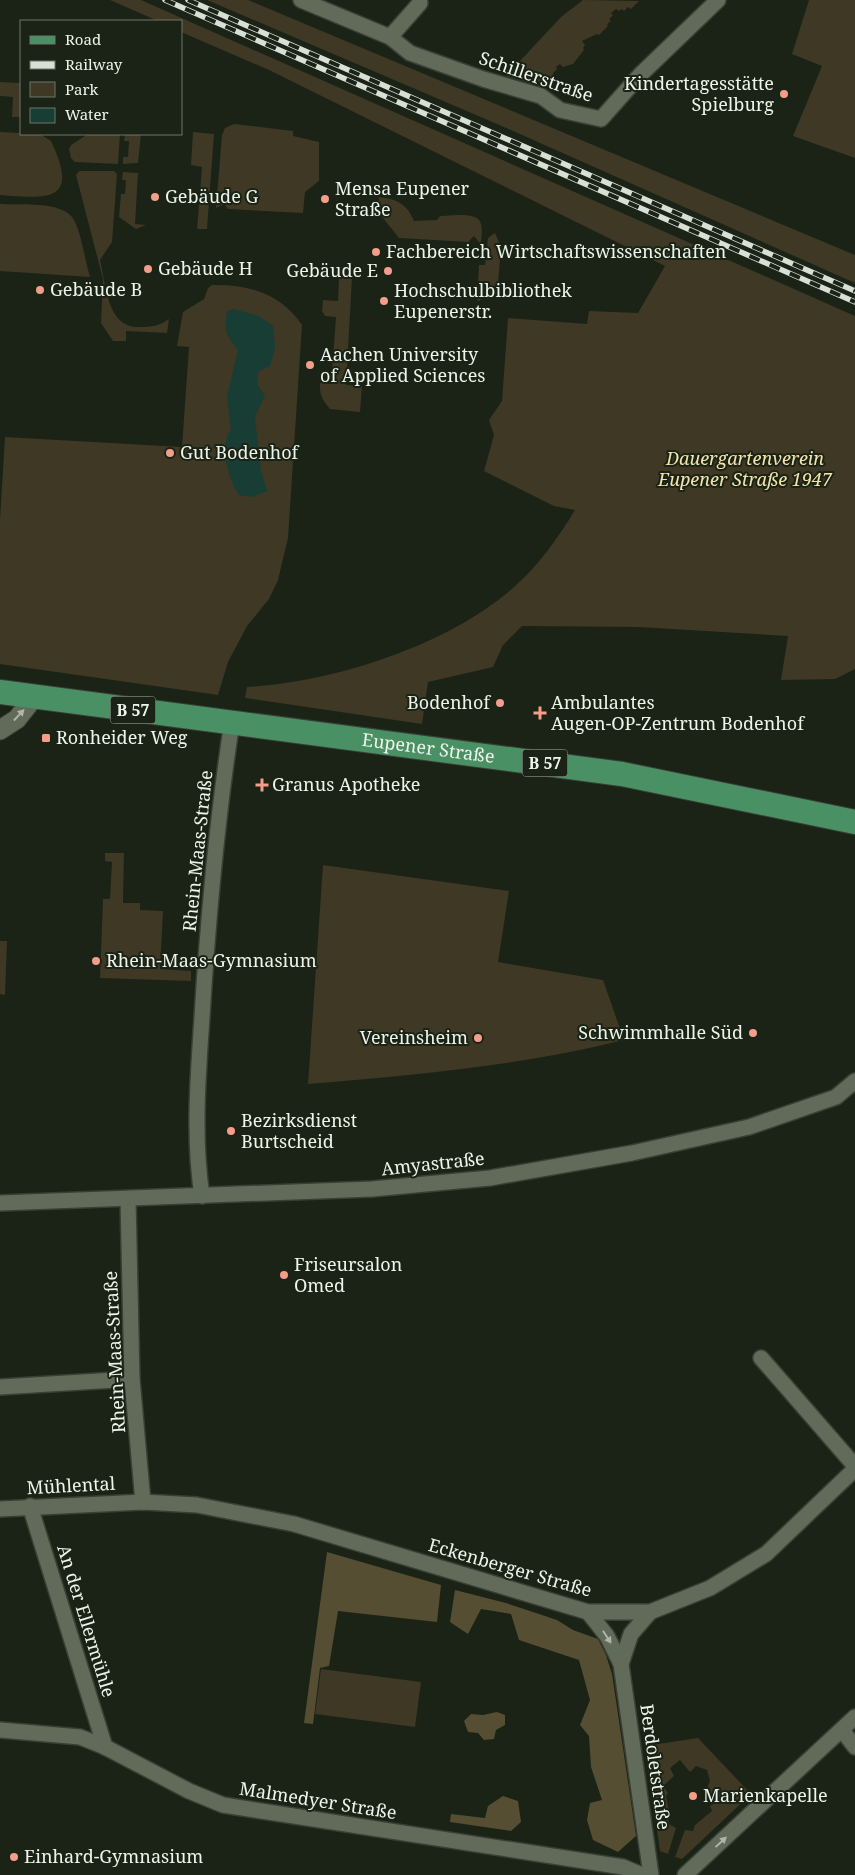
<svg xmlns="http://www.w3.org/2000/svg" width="855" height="1875" font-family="'Noto Serif',serif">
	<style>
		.green { fill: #3e3825 }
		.forest { fill: #564e32 }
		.water { fill: #183d34 }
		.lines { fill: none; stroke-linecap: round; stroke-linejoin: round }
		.minor-casing { stroke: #383f35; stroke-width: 18 }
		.tertiary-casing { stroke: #383f35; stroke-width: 21 }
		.primary-casing { stroke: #383f35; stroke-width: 26 }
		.minor { stroke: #606b5a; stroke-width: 15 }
		.tertiary { stroke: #606b5a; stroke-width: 19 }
		.primary { stroke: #4a9065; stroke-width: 24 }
		.rail-casing { stroke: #d8dfd5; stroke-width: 5.5 }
		.rail { stroke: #1a2315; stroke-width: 4; stroke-dasharray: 11; stroke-linecap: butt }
		.oneway { fill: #aeb6a9 }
		.poi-dot { fill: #f49d8b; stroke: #1a2315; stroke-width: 2 }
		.labels { text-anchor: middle; stroke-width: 4; stroke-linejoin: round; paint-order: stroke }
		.shield { fill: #1a2315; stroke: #aeb5aa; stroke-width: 1 }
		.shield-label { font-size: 16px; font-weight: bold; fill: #edf4ea }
		.street-label { font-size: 18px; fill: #edf4ea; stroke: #1a2315 }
		.poi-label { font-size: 18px; fill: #edf4ea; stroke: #1a2315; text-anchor: start }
		.park-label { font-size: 18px; font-style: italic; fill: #f4e4ab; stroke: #1a2315 }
	</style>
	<rect width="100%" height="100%" fill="#1a2315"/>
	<g class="green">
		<path d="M110 0H141L855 316V669L835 679 781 680 788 636 639 627 522 626 503 645 493 667 428 682 422 724 245 698 247 687C334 682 449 645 514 587 539 565 558 538 575 510L554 506 484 471 494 435 489 420 502 401 508 318 587 324 589 311 638 313 665 266 269 70 181 32V21H158Z"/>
		<path d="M207 0H248L855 255V283L504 127Z"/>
		<path d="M583 0 639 1 631 9 628 7 624 11 622 9 619 11 616 9 611 13 613 15 609 19 611 21 607 24 608 26 599 35 597 34 582 41 585 45 583 48 584 50 573 64 563 67 560 64 556 67 557 69 553 73V81L545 88 506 76 561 17Z"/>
		<path d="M809 0H855V158L793 136 822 66 792 54Z"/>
		<path d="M0 82 21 83V117H12L13 97 0 96Z"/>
		<path d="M234 124 293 131V136L319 142V181L305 192 303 213 228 209 224 204 216 208 222 135 225 128Z"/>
		<path d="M0 132 40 134 51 141C80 202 49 199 0 195Z"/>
		<path d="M193 132 214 134 207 229H197L202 167 191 165Z"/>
		<path d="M88 134H120L118 164 75 162 71 158 69 149 71 145Z"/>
		<path d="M125 134H141L138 163 123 164V157H128L129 141H124Z"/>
		<path d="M79 171H114L117 174 112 242 100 260C106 284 107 328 139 327 152 327 159 326 169 319L167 333 126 331V341H113L101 323 103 279 76 175Z"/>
		<path d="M123 172 138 173 135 224 146 225 136 229 119 217 121 194H125L126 180H122Z"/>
		<path d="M379 197C397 199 407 204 414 221L437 220 440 216C450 216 479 211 481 224 483 230 481 238 481 245L474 236 468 242 399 238 379 213Z"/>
		<path d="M0 204C19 205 60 201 72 217 81 229 85 261 90 277L0 271Z"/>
		<path d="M495 233 501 247 497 296 486 295 479 301 477 300 479 265H485L488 238Z"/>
		<path d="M339 277 352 278 346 385 362 386 360 412 330 409C323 401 319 394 320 383L331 384 336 317 325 316 322 311 323 300 338 301Z"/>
		<path d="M212 285C249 284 281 294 302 325L288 538 278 580 269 599 247 626 228 662 218 695 0 664V520L5 437 182 447 189 347 177 346 183 312 204 299 208 288Z"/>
		<path d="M105 853H124L123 903H140V910L163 911 160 969 191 971V981L100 978 103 899H110L112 862 105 861Z"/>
		<path d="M323 865 509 891 498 962 603 980 624 1040C521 1066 413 1075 308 1084Z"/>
		<path d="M0 941H7L5 995 0 994Z"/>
		<path d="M321 1669 421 1682 415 1727 315 1714Z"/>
		<path d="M698 1738 751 1794 682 1859 675 1857 685 1830 693 1831 695 1825 712 1811 710 1806 719 1801 718 1795 708 1793 707 1788 710 1781 707 1770 696 1766 690 1772 680 1760 670 1768 674 1776 663 1786 668 1793 666 1796 670 1816 668 1819 669 1824 676 1828 668 1854 660 1851 645 1746Z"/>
	</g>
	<g class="forest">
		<path d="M327 1552 441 1585 437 1622 338 1611 329 1666 320 1668 313 1724 304 1723Z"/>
		<path d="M455 1590 506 1603 557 1620 573 1630 598 1639 606 1655 612 1674 636 1836 618 1852 593 1840 587 1820 590 1803 602 1800 591 1767 589 1736 580 1725 590 1700 579 1660 519 1640 511 1614 481 1609 468 1634 450 1622Z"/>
		<path d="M497 1712 505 1715V1725L496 1730 494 1739 484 1740 478 1733 468 1732 464 1721 471 1714 483 1715Z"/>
		<path d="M503 1796 518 1801 521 1822 511 1831 450 1822 451 1814 485 1818 488 1806Z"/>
	</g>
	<path class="water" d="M233 309 259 316 273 326 275 348 270 366 258 372 257 385 265 395 255 417 261 471 267 491 252 497 239 495C228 480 219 446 231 429L227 397 238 350C225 334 224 331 227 311Z"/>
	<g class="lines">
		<g class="minor-casing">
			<g id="minor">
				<path d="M301 0 390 37 410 53 483 79 541 96 560 110 601 119 641 74 718 0"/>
				<path d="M390 37 420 3"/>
				<path d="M202 1196C193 1137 198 1076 202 1017 208 918 217 819 232 722"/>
				<path d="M128 1199 132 1379 143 1502"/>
				<path d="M0 1203 372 1189 490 1178 632 1153 749 1127 836 1097 855 1081"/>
				<path d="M761 1358 855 1466"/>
				<path d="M0 1387 132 1379"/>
				<path d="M30 1506 105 1747"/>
				<path d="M0 1509 143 1502 197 1505 294 1524 588 1612H650L710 1588 766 1554 855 1469"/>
				<path d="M588 1612 607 1636 621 1664 651 1875"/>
				<path d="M621 1664 631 1634 650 1612"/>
				<path d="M0 1730 80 1737 105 1747 189 1791 223 1805 623 1867 642 1875"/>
				<path d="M842 1730 855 1747"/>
				<path d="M685 1875 855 1717"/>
			</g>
		</g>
		<g class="tertiary-casing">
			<path id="tertiary" d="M0 730 17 719 35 696"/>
		</g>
		<g class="primary-casing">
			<g id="primary">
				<path id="s1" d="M0 692 622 774 855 822"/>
			</g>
		</g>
		<use href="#minor" class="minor"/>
		<use href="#tertiary" class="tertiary"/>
		<use href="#primary" class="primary"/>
		<g class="rail-casing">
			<g id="rail">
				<path d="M165 0 855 302"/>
				<path d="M188 0 855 291"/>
			</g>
		</g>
		<use href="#rail" class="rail"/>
	</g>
	<defs><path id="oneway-solid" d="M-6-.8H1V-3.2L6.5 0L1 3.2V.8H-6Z" transform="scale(1.25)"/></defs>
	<g class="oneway">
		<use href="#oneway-solid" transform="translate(19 715) rotate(-47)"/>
		<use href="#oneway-solid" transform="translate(607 1637) rotate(57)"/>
		<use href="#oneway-solid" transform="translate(721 1842) rotate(-43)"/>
	</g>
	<g class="poi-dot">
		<circle cx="784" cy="94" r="5"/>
		<circle cx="155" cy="197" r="5"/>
		<circle cx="325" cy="199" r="5"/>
		<circle cx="376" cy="252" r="5"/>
		<circle cx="148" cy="269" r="5"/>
		<circle cx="388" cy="271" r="5"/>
		<circle cx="40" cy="290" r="5"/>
		<circle cx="384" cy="301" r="5"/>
		<circle cx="310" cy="365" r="5"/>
		<circle cx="170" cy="453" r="5"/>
		<circle cx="500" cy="703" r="5"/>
		<path d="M537.5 705.5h5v5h5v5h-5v5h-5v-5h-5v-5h5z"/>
		<rect x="41" y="733" width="10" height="10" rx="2.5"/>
		<path d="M259.5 777.5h5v5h5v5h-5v5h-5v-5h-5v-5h5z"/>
		<circle cx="96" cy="961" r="5"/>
		<circle cx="753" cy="1033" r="5"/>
		<circle cx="478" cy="1038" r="5"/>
		<circle cx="231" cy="1131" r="5"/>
		<circle cx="284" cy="1275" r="5"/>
		<circle cx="693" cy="1796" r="5"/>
		<circle cx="14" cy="1857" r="5"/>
	</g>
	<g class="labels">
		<g class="shield">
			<rect x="110.5" y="696.5" width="45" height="27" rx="4"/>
			<rect x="522.5" y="749.5" width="45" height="27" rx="4"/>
		</g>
		<g class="shield-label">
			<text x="133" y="716">B 57</text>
			<text x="545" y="769">B 57</text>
		</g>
		<g class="street-label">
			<text transform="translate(536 77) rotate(19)" y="6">Schillerstraße</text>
			<text dy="6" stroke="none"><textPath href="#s1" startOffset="432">Eupener Straße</textPath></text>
			<text transform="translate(198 851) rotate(-84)" y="6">Rhein-Maas-Straße</text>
			<text transform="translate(433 1164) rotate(-6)" y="6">Amyastraße</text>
			<text transform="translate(115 1352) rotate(-93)" y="6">Rhein-Maas-Straße</text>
			<text transform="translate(71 1486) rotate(-3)" y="6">Mühlental</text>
			<text transform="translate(510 1568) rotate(16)" y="6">Eckenberger Straße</text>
			<text transform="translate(86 1621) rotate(73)" y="6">An der Ellermühle</text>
			<text transform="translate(655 1767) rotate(82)" y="6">Berdoletstraße</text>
			<text transform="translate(318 1801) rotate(9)" y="6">Malmedyer Straße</text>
		</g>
		<g class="poi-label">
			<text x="774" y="90" text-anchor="end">Kindertagesstätte<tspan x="774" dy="21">Spielburg</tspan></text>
			<text x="335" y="195">Mensa Eupener<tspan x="335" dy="21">Straße</tspan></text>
			<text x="165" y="203">Gebäude G</text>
			<text x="386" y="258">Fachbereich Wirtschaftswissenschaften</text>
			<text x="158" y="275">Gebäude H</text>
			<text x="378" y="277" text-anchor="end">Gebäude E</text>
			<text x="50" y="296">Gebäude B</text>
			<text x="394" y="297">Hochschulbibliothek<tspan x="394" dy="21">Eupenerstr.</tspan></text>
			<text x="320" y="361">Aachen University<tspan x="320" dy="21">of Applied Sciences</tspan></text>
			<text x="180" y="459">Gut Bodenhof</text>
			<text x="490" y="709" text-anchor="end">Bodenhof</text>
			<text x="551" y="709">Ambulantes<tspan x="551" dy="21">Augen-OP-Zentrum Bodenhof</tspan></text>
			<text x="56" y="744">Ronheider Weg</text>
			<text x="272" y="791">Granus Apotheke</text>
			<text x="106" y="967">Rhein-Maas-Gymnasium</text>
			<text x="743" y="1039" text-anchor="end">Schwimmhalle Süd</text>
			<text x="468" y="1044" text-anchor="end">Vereinsheim</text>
			<text x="241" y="1127">Bezirksdienst<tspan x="241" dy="21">Burtscheid</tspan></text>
			<text x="294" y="1271">Friseursalon<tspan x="294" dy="21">Omed</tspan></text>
			<text x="703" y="1802">Marienkapelle</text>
			<text x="24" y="1863">Einhard-Gymnasium</text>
		</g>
		<g class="park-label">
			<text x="745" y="465">Dauergartenverein<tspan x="745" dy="21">Eupener Straße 1947</tspan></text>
		</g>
	</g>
	<rect x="20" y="20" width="162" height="115" fill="#1a2315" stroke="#6e776a"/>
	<rect x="30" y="36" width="25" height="8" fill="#4a9065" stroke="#6e776a"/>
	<text x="65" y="45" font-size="15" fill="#edf4ea">Road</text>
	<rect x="30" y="61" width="25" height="8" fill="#d8dfd5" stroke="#6e776a"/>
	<text x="65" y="70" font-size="15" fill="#edf4ea">Railway</text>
	<rect x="30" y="82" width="25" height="15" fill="#3e3825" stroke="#6e776a"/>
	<text x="65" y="95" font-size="15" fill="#edf4ea">Park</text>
	<rect x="30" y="108" width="25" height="15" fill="#183d34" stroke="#6e776a"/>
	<text x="65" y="120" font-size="15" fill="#edf4ea">Water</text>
</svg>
